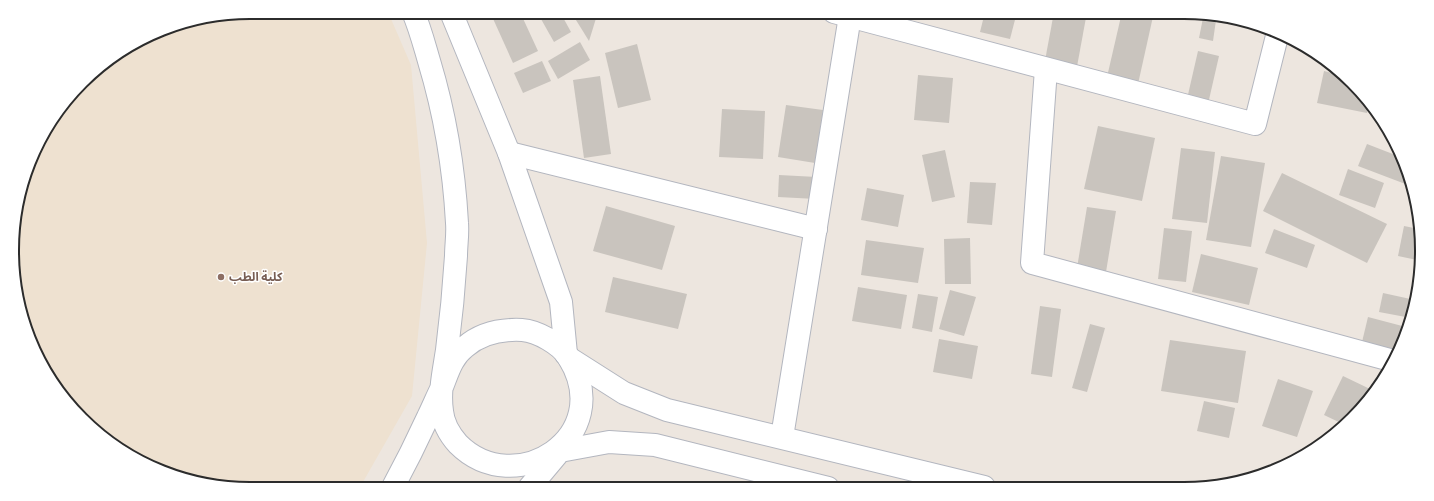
<svg xmlns="http://www.w3.org/2000/svg" width="1434" height="501" font-family="'Exo 2','Noto Sans Arabic',sans-serif">
	<style>
		.education { fill: #eee1d0 }
		.building { fill: #c9c4be }
		.lines { fill: none; stroke-linecap: round; stroke-linejoin: round }
		.minor-casing { stroke: #b3b6bf; stroke-width: 24 }
		.tertiary-casing { stroke: #b3b6bf; stroke-width: 24 }
		.minor { stroke: #fff; stroke-width: 22 }
		.tertiary { stroke: #fff; stroke-width: 22 }
		.education-dot { fill: #8d6e63; stroke: #fff; stroke-width: 1.5 }
		.labels { text-anchor: middle; stroke-width: 3; stroke-linejoin: round; paint-order: stroke }
		.education-label { font-size: 12px; font-weight: bold; fill: #785e54; stroke: #fff; text-anchor: start }
		.rim { fill: none; stroke: #2c2c2c; stroke-width: 2 }
	</style>
	<rect width="100%" height="100%" fill="#ede6df"/>
	<path class="education" d="M251 12H388L411 65 427 243 412 396 359 489H251L189 481 118 449 52 383 20 312 14 220 37 145 93 71 159 30Z"/>
	<g class="building">
		<path d="M490 12H520L538 51 513 63Z"/>
		<path d="M537 12H560L571 32 554 42Z"/>
		<path d="M571 12H598L589 41Z"/>
		<path d="M985 12H1017L1010 39 980 32Z"/>
		<path d="M1054 12H1087L1076 72 1044 66Z"/>
		<path d="M1122 12H1154L1138 84 1107 77Z"/>
		<path d="M1156 12H1184L1188 13 1187 20 1156 15Z"/>
		<path d="M1203 18 1216 20 1213 41 1199 38Z"/>
		<path d="M580 42 590 60 558 79 548 61Z"/>
		<path d="M637 44 651 100 618 108 605 53Z"/>
		<path d="M1198 51 1219 56 1208 104 1187 99Z"/>
		<path d="M542 61 551 81 523 93 514 73Z"/>
		<path d="M1324 71 1340 75 1368 107 1367 113 1317 103Z"/>
		<path d="M918 75 953 78 949 123 914 120Z"/>
		<path d="M600 76 611 154 584 158 573 80Z"/>
		<path d="M786 105 823 110 815 163 778 157Z"/>
		<path d="M722 109 765 111 763 159 719 157Z"/>
		<path d="M1382 122 1390 131 1391 134 1379 128Z"/>
		<path d="M1098 126 1155 138 1142 201 1084 189Z"/>
		<path d="M1367 144 1398 156 1408 185 1358 166Z"/>
		<path d="M1181 148 1215 152 1207 223 1172 219Z"/>
		<path d="M945 150 955 197 932 202 922 155Z"/>
		<path d="M1221 156 1265 163 1251 247 1206 240Z"/>
		<path d="M1348 169 1384 183 1375 208 1339 195Z"/>
		<path d="M1282 173 1387 224 1367 263 1263 211Z"/>
		<path d="M779 175 817 177 816 199 778 197Z"/>
		<path d="M970 182 996 183 992 225 967 223Z"/>
		<path d="M867 188 904 195 898 227 861 220Z"/>
		<path d="M606 206 675 226 662 270 593 251Z"/>
		<path d="M1087 207 1116 211 1105 278 1076 274Z"/>
		<path d="M1404 226 1419 229 1417 260 1398 256Z"/>
		<path d="M1164 228 1192 231 1186 282 1158 279Z"/>
		<path d="M1274 229 1315 245 1307 268 1265 253Z"/>
		<path d="M970 238 971 284H945L944 239Z"/>
		<path d="M866 240 924 248 918 283 861 275Z"/>
		<path d="M1201 254 1258 268 1249 305 1192 292Z"/>
		<path d="M613 277 687 294 678 329 605 312Z"/>
		<path d="M858 287 907 295 901 329 852 321Z"/>
		<path d="M950 290 976 297 964 336 939 329Z"/>
		<path d="M1383 293 1415 300 1414 312 1411 318 1379 312Z"/>
		<path d="M918 294 938 297 932 332 912 328Z"/>
		<path d="M1040 306 1061 309 1052 377 1031 374Z"/>
		<path d="M1368 317 1406 327 1398 351 1362 342Z"/>
		<path d="M1090 324 1105 328 1087 392 1072 388Z"/>
		<path d="M939 339 978 346 972 379 933 372Z"/>
		<path d="M1170 340 1246 351 1238 403 1161 391Z"/>
		<path d="M1343 376 1370 389 1364 402 1345 425 1324 415Z"/>
		<path d="M1278 379 1313 391 1297 437 1262 426Z"/>
		<path d="M1204 401 1235 408 1229 438 1197 431Z"/>
	</g>
	<g class="lines">
		<g class="minor-casing">
			<g id="minor">
				<path d="M834 12 1255 124 1277 36"/>
				<path d="M1046 69 1032 263 1394 361"/>
				<path d="M509 153 816 229"/>
				<path d="M782 437 850 16"/>
			</g>
		</g>
		<g class="tertiary-casing">
			<g id="tertiary">
				<path d="M451 12 509 153 561 302 566 354"/>
				<path d="M569 358 624 393 667 410 984 487"/>
				<path d="M529 488 560 451 609 442 655 445 828 488"/>
				<path d="M392 489C405 465 417 441 428 417 433 407 437 397 442 387 448 372 452 357 465 347 481 333 501 329 522 330 537 331 561 344 569 358 617 437 515 501 458 444 450 435 443 423 442 411 439 391 444 370 447 350 451 319 454 288 456 256 456 245 458 234 457 223 454 168 445 114 429 61 424 44 420 28 413 12"/>
			</g>
		</g>
		<use href="#minor" class="minor"/>
		<use href="#tertiary" class="tertiary"/>
	</g>
	<circle class="education-dot" cx="221" cy="277" r="4"/>
	<g class="labels">
		<g class="education-label">
			<text x="229" y="281">كلية الطب</text>
		</g>
	</g>
	<path d="M0 0H1434V501H0ZM250 19H1184A231 231 0 0 1 1415 250V251A231 231 0 0 1 1184 482H250A231 231 0 0 1 19 251V250A231 231 0 0 1 250 19Z" fill="#fff" fill-rule="evenodd"/>
	<path class="rim" d="M250 19H1184A231 231 0 0 1 1415 250V251A231 231 0 0 1 1184 482H250A231 231 0 0 1 19 251V250A231 231 0 0 1 250 19Z"/>
</svg>
